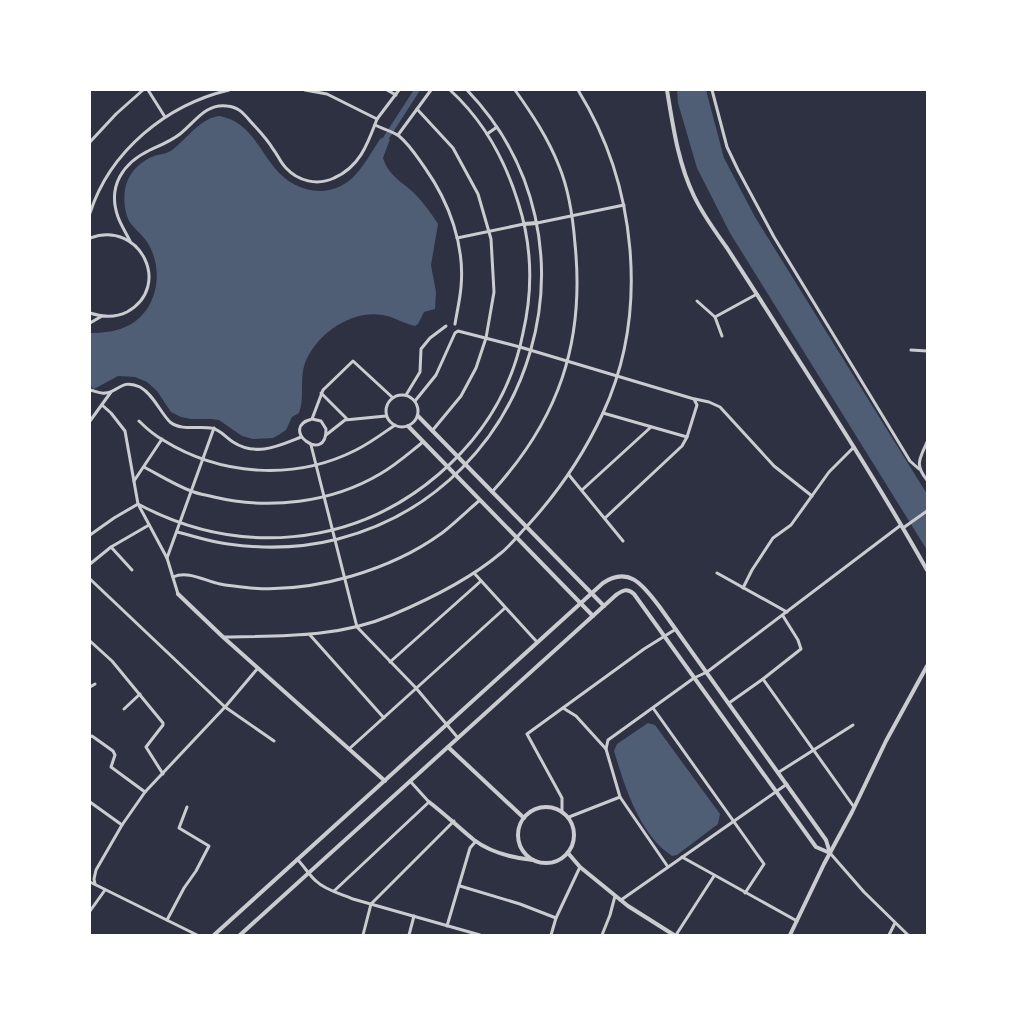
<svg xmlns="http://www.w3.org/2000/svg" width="1017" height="1025" font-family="Helvetica,sans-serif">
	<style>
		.water { fill: #4f5d75 }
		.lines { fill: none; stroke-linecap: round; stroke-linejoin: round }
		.canal { stroke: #4f5d75; stroke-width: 5.5 }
		.minor { stroke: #caccd0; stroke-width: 3 }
		.tertiary { stroke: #caccd0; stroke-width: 4 }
	</style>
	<rect width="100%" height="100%" fill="#2d3142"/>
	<g class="water">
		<path d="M677 90H706L724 158 755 217 927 494V550L730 233 697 168 678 103Z"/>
		<path d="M220 116C249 122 257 146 274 167 294 194 334 201 357 173 366 163 373 149 381 138L390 139 383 158C389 176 401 181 414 193 423 202 431 213 438 224L431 265 436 292 435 309 424 312 418 324 415 326C404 324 393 316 382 315 350 310 316 335 305 363 299 380 305 397 299 413L292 417 286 430 280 434 273 438 253 439 242 436 219 420 211 419H191L181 417 171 412 157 391 147 382 135 377 118 376 94 389 90 386V333C112 333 133 329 147 309 160 289 160 262 147 242 142 234 134 229 129 221 124 211 123 196 126 185 130 171 141 161 154 156 160 154 167 154 172 150 188 138 200 118 220 116Z"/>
		<path d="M648 723 655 725 720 814 718 824 677 855 672 856C639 834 625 787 614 751L617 744Z"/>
	</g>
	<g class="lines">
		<path class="canal" d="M386 138 417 90"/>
		<g class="minor">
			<path d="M148 90 165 117"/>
			<path d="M305 90 327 94 377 119 399 90"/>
			<path d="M387 90 396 95"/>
			<path d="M712 90 727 147 738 170 774 237 910 461 919 469"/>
			<path d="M417 109 453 148 478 194 491 239 494 292 486 338 476 368 461 396 432 431"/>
			<path d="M375 125C383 129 392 131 399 136 410 145 417 157 425 168 449 202 465 245 461 287 460 299 457 312 455 324"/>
			<path d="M487 134 497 127"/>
			<path d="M398 135 431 90"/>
			<path d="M90 142 116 114 143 90"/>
			<path d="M90 213C110 151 166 105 229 90"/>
			<path d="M537 223 624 205"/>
			<path d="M90 238C140 219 173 287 127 312 115 318 102 317 90 313"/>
			<path d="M457 238 524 224"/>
			<path d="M130 241C126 233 121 225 118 217 107 186 123 163 150 150 161 145 171 141 180 134 195 122 206 103 227 106 239 107 244 114 251 122 259 131 267 139 273 149 278 155 280 162 286 168 298 181 317 186 334 178 360 167 368 143 377 119"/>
			<path d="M697 301 715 317 722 336"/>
			<path d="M715 317 757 294"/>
			<path d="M90 323 102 316"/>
			<path d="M911 350 927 351"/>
			<path d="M90 390C95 391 100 394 105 393 118 393 121 378 140 387 153 394 160 412 170 422 181 431 198 426 211 428 220 429 225 437 233 442 256 457 278 446 301 437"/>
			<path d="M321 393 347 419"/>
			<circle cx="402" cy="411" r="16"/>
			<path d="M406 395 420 372 421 349 430 338 446 326"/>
			<path d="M695 399 709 402 720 407 774 466 812 496"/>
			<path d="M415 401 436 375 455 333 458 331 520 347 694 399 697 405 687 437 682 446 605 518"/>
			<path d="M102 405 111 413 125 431 138 504 167 558 178 594"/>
			<path d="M603 413 687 437"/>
			<path d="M312 419 321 421 326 429C327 466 277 428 312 419L323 390 353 361 392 397"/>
			<path d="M90 421 111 392"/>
			<path d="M139 421C146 428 154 435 163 440 221 476 295 481 356 450 370 443 382 434 395 425"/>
			<path d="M326 435 345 420 386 416"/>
			<path d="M927 442C920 459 914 464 927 480"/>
			<path d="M311 445 357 627 416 688 458 738"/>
			<path d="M144 467C159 475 175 485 191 491 198 494 206 495 214 497 269 510 331 503 380 474 396 465 409 453 423 442"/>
			<path d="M569 475 623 541"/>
			<path d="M134 481 162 439"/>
			<path d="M582 490 651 427"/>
			<path d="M492 492C559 419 585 342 575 244 573 218 569 190 559 166 548 138 532 114 515 90"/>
			<path d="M903 528 927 511"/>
			<path d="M177 532C194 536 211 542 228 544 264 549 303 548 338 539 536 488 610 239 467 90"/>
			<path d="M90 535 114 518 138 504C237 557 353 548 439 474 482 437 512 389 523 333 533 290 532 245 518 202 505 160 483 120 450 90"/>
			<path d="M111 547 132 570"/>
			<path d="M167 558 214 428"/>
			<path d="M90 564 111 547 149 525"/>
			<path d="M474 573 537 642"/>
			<path d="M717 573 787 612"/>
			<path d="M173 577C188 570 205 581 220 584 230 586 241 587 251 588 314 593 391 570 442 533 455 523 467 511 480 500"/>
			<path d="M90 579 225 707 274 741"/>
			<path d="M743 588 752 570 773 538 791 525 829 472 854 447"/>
			<path d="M310 635 384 718"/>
			<path d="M224 637C281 636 338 638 392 615 430 599 469 580 501 553 511 545 519 534 529 524 559 491 584 454 603 413 650 311 636 184 578 90"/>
			<path d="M90 641 112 661 163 723V725L146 747 163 774"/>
			<path d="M390 662 481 581"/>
			<path d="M763 679 854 807"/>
			<path d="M90 687 95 684"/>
			<path d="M729 703 763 679 801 649 798 640 783 616"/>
			<path d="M563 708 576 716 606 749 620 797 668 867"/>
			<path d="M653 708 764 864 745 893"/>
			<path d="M124 709 140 694"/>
			<path d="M90 737 92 736 113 751 115 755 111 767 145 792"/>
			<path d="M349 749 505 608"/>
			<path d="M606 749 608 740 694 678 707 672 901 525"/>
			<path d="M779 772 853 725"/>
			<path d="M90 802 122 825"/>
			<path d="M562 811V798L527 734 644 649 676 629"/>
			<path d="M569 817 620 797"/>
			<path d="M830 853 864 892 908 935"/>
			<path d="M682 857 797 921"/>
			<path d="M297 859C304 866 309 875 316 881 325 890 341 894 353 899L480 935"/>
			<path d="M90 882 197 935"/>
			<path d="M95 884 94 879 96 870 122 825 145 792 225 707 258 668"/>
			<path d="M460 886 520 904 556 918"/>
			<path d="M334 891 429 802 410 781"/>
			<path d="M621 900 787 784"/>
			<path d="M90 911 105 890"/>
			<path d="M167 920 184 888 196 871 209 846 179 828 187 807"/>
			<path d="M447 926 470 848 476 841"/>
			<path d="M363 935 371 904 454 821"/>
			<path d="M409 935 414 916"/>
			<path d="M551 935 556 918 580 867"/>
			<path d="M602 935 610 915 615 896"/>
			<path d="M676 935 714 876"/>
			<path d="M889 935 895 923"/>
		</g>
		<g class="tertiary">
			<path d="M667 90C673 126 678 163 694 196 703 215 715 231 727 248 745 276 764 305 782 334 832 412 882 490 927 570"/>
			<path d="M524 224 537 223"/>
			<path d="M418 416 604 606"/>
			<path d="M408 426 593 616"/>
			<path d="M178 594 223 637 385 781"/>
			<path d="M448 747 524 818"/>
			<path d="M429 802C445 814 459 828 474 840 490 852 514 858 533 860"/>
			<circle cx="546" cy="835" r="28"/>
			<path d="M568 853 580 867 628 906 674 935"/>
			<path d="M214 935 603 583C630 565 644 587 659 606L826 840 830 853"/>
			<path d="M240 935 616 595C623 590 627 588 634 594L816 847 830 853"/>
			<path d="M790 935 824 864 852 812 886 741 927 666"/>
		</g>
	</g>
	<rect width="1017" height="1025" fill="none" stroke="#ffffff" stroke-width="182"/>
</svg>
